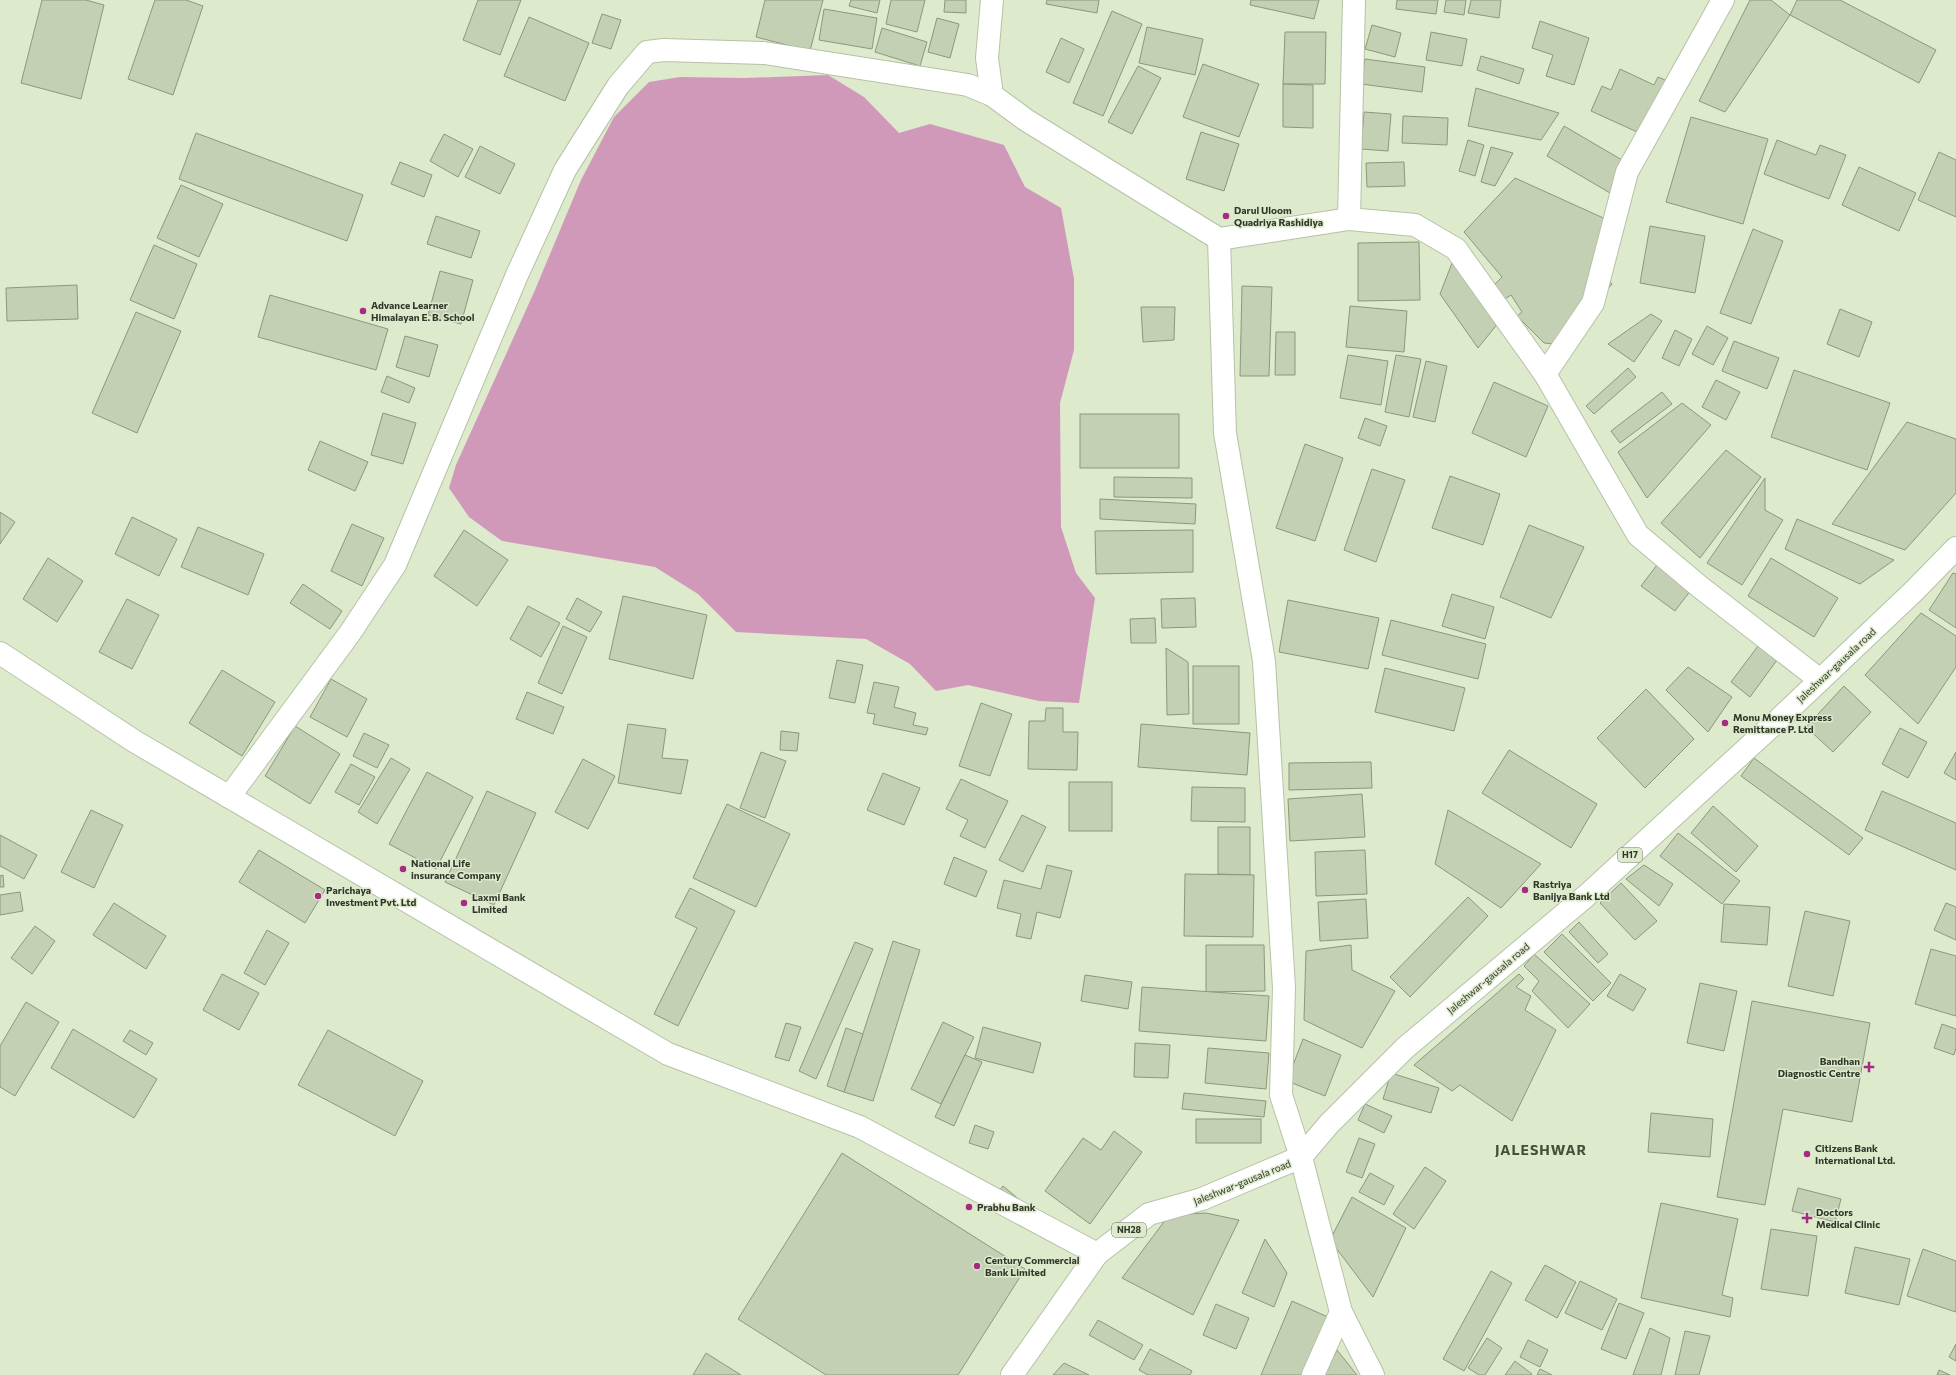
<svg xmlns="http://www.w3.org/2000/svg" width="1956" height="1375" font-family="Commissioner,sans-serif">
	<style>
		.water { fill: #d099ba }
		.building { fill: #c4d0b3; stroke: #8c987c }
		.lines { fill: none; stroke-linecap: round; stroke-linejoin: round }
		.street-casing { stroke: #b6c2a6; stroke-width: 24 }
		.primary-casing { stroke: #b6c2a6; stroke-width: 24 }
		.street { stroke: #fff; stroke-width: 22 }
		.primary { stroke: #fff; stroke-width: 22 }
		.poi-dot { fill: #a52b80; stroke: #ddeacc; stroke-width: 1.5 }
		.labels { text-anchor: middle; stroke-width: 3; stroke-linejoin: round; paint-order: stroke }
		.shield { fill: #ddeacc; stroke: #656c5b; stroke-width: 1 }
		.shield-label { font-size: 9px; font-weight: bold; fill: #31362a }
		.poi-label { font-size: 10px; font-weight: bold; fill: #31362a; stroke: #ddeacc; text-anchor: start }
		.street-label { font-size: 10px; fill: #31362a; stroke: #ddeacc }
		.district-label { font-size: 14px; font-weight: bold; letter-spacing: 1px; fill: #454f37; stroke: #ddeacc }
	</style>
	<rect width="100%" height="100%" fill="#ddeacc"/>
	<path class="water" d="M828 75 864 97 899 133 930 124 1004 145 1025 187 1061 208 1074 279V350L1060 403 1061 527 1076 573 1095 598 1079 703 1039 701 968 685 936 691 910 664 866 639 736 632 698 594 655 567 502 541 469 517 449 488 456 465 535 290 581 180 614 117 649 82 680 77 745 78Z"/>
	<g class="building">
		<path d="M42 0H86L104 5 81 99 21 83Z"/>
		<path d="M155 0H186L203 6 173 95 128 79Z"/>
		<path d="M478 0H521L500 55 463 40Z"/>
		<path d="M765 0H823L810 51 756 37Z"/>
		<path d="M851 0H880L877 13 849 6Z"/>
		<path d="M891 0H925L917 32 886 24Z"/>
		<path d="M945 0H966V13L944 12Z"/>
		<path d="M1047 0H1099L1097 13 1046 4Z"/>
		<path d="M1251 0H1319L1314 19 1250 5Z"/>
		<path d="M1397 0H1438L1436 14 1396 9Z"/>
		<path d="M1446 0H1466L1464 15 1444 12Z"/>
		<path d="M1471 0H1501L1499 18 1468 13Z"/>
		<path d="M1750 0H1771L1790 15 1725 112 1699 101Z"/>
		<path d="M1797 0H1840L1936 50 1919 83 1790 15Z"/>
		<path d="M824 9 877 18 872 49 819 40Z"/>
		<path d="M1112 11 1142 24 1103 116 1073 103Z"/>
		<path d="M602 14 621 20 611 49 592 43Z"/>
		<path d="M529 17 589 43 565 101 504 76Z"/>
		<path d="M937 18 959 24 950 58 928 52Z"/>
		<path d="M1540 21 1589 38 1574 85 1546 76 1553 55 1532 48Z"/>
		<path d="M1372 25 1401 33 1395 57 1365 49Z"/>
		<path d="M1147 27 1203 39 1195 75 1139 63Z"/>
		<path d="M882 28 927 42 920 66 875 52Z"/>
		<path d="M1285 32H1326L1325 84H1283Z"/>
		<path d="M1431 32 1467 39 1462 66 1426 60Z"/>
		<path d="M1061 38 1084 49 1069 83 1046 72Z"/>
		<path d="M1481 56 1524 69 1519 84 1477 70Z"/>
		<path d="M1365 59 1425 67 1422 92 1361 84Z"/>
		<path d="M1203 64 1259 84 1239 137 1183 117Z"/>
		<path d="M1138 66 1161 78 1132 134 1108 122Z"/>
		<path d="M1620 69 1654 85 1658 77 1681 87 1646 136 1591 111 1602 86 1611 90Z"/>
		<path d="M1283 84 1313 85V128L1283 127Z"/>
		<path d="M1476 88 1559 113 1541 140 1468 126Z"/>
		<path d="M1364 112 1391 114 1388 151 1361 149Z"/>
		<path d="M1403 116 1448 118 1447 145 1402 143Z"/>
		<path d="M1691 117 1768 139 1743 224 1666 202Z"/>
		<path d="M1564 126 1634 167 1617 197 1547 156Z"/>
		<path d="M1201 132 1239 144 1224 191 1186 179Z"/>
		<path d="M196 133 363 195 347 241 179 179Z"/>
		<path d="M444 134 473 149 458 177 430 161Z"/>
		<path d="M1468 140 1484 145 1475 176 1459 171Z"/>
		<path d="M1777 140 1816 155 1820 145 1846 155 1829 199 1764 174Z"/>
		<path d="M480 146 515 164 500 194 465 177Z"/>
		<path d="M1491 147 1513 153 1495 186 1481 182Z"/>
		<path d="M1939 152 1956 160V217L1918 200Z"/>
		<path d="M400 162 432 175 424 197 391 184Z"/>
		<path d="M1404 162 1405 186 1367 187 1366 163Z"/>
		<path d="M1859 167 1916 193 1899 231 1842 205Z"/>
		<path d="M1515 178 1610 221 1604 274 1612 284 1601 297 1555 344 1544 343 1517 316 1522 312 1511 295 1503 300 1493 286 1502 277 1464 232Z"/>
		<path d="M181 185 223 204 199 257 157 238Z"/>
		<path d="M436 216 480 231 471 258 427 244Z"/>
		<path d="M1650 226 1705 236 1695 293 1640 283Z"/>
		<path d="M1753 229 1783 241 1751 324 1720 313Z"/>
		<path d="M1419 242 1420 300 1358 301V243Z"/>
		<path d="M154 245 197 264 174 319 130 300Z"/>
		<path d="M1452 263 1499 322 1478 348 1440 294Z"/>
		<path d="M440 271 473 280 461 324 428 315Z"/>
		<path d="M77 285 78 319 7 321 6 288Z"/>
		<path d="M1242 286 1272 287 1269 376H1240Z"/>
		<path d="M270 295 388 329 376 370 258 337Z"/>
		<path d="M1350 306 1407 311 1404 352 1346 347Z"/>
		<path d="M1141 307H1175L1174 340 1143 342Z"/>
		<path d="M1840 309 1872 322 1859 357 1827 344Z"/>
		<path d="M136 312 181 331 137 433 92 413Z"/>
		<path d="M1651 314 1662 321 1634 362 1608 344Z"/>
		<path d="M1707 326 1728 338 1713 365 1692 354Z"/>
		<path d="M1675 330 1692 339 1679 366 1662 358Z"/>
		<path d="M1276 332H1295V375H1275Z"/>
		<path d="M405 336 438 345 429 377 396 367Z"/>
		<path d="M1734 341 1779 358 1767 389 1722 371Z"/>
		<path d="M1348 355 1388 361 1381 405 1340 398Z"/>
		<path d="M1396 355 1421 359 1409 417 1385 412Z"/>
		<path d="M1426 361 1447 366 1435 422 1413 417Z"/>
		<path d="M1628 368 1636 377 1594 414 1586 406Z"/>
		<path d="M1794 370 1890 403 1867 470 1771 437Z"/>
		<path d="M387 376 415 388 409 403 381 392Z"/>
		<path d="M1716 380 1740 392 1726 420 1702 407Z"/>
		<path d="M1494 382 1548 406 1526 457 1472 433Z"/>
		<path d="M1662 392 1672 404 1620 443 1611 431Z"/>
		<path d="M1682 403 1711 425 1647 498 1618 452Z"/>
		<path d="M383 413 416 423 403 464 371 455Z"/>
		<rect x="1080" y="414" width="99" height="54"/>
		<path d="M1365 418 1387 426 1380 446 1358 438Z"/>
		<path d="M1907 422 1956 439V493L1905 550 1832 524Z"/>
		<path d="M320 441 368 462 355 491 308 470Z"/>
		<path d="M1305 444 1343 458 1315 541 1276 528Z"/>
		<path d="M1726 450 1761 477 1700 558 1661 523Z"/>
		<path d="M1372 469 1405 480 1376 562 1344 550Z"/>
		<path d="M1450 476 1500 494 1483 545 1432 528Z"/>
		<path d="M1114 477 1192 478V498L1114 497Z"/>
		<path d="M1765 478V510L1783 520 1742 585 1707 563Z"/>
		<path d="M1100 499 1196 504 1195 524 1100 519Z"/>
		<path d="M0 512 15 522 0 544Z"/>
		<path d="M132 517 177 539 159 576 115 554Z"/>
		<path d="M1797 519 1894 560 1860 584 1785 549Z"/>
		<path d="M352 524 384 538 362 586 331 571Z"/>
		<path d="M1529 525 1584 547 1551 618 1500 597Z"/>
		<path d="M198 527 264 554 248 595 181 567Z"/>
		<path d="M464 530 508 560 477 606 434 576Z"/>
		<path d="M1193 530V572L1096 574 1095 531Z"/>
		<path d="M48 558 83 581 57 622 23 599Z"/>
		<path d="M1771 558 1838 598 1814 637 1748 596Z"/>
		<path d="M1657 565 1691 590 1675 611 1641 586Z"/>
		<path d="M1953 573 1956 574V628L1929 610Z"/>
		<path d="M303 584 342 611 330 629 290 603Z"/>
		<path d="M1452 594 1494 607 1485 639 1442 626Z"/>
		<path d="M623 596 707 615 693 679 609 659Z"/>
		<path d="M577 598 602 612 590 632 566 619Z"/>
		<path d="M1195 598 1196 627 1162 628 1161 599Z"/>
		<path d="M127 599 159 615 132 669 99 652Z"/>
		<path d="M1288 600 1379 618 1368 669 1279 652Z"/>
		<path d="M528 606 560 623 541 657 510 639Z"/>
		<path d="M1921 613 1956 636V667L1918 724 1865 675Z"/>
		<path d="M1155 618 1156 643H1131L1130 619Z"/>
		<path d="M1391 620 1486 644 1478 679 1382 655Z"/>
		<path d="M563 626 587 637 562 694 538 683Z"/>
		<path d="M1758 646 1777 660 1750 697 1731 682Z"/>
		<path d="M1166 648 1188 662 1189 714 1167 715Z"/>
		<path d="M837 660 863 665 855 703 829 698Z"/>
		<rect x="1193" y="666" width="46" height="58"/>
		<path d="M1688 667 1732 697 1708 732 1666 690Z"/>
		<path d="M1385 668 1465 688 1454 731 1375 712Z"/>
		<path d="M222 670 275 702 242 756 189 723Z"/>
		<path d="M331 679 367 699 347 737 310 717Z"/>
		<path d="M874 682 899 687 894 707 916 713 913 725 928 728 926 735 873 724 875 714 867 713Z"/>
		<path d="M1844 686 1871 712 1833 752 1806 727Z"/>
		<path d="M1646 689 1694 739 1645 788 1597 738Z"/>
		<path d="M527 692 564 707 553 734 516 719Z"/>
		<path d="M981 703 1012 714 990 776 959 766Z"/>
		<path d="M1046 708H1063V732H1078L1077 770 1028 769 1029 721H1045Z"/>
		<path d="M628 724 666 729 662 758 688 760 681 794 618 783Z"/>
		<path d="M1141 724 1250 733 1247 775 1138 767Z"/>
		<path d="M295 726 340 754 310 804 265 776Z"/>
		<path d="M1900 728 1927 742 1908 778 1882 764Z"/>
		<path d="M781 731 799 733 797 751 780 750Z"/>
		<path d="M364 733 389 745 377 768 353 756Z"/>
		<path d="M1509 750 1597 804 1571 848 1482 793Z"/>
		<path d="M761 752 786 761 765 818 740 808Z"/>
		<path d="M1956 752V780L1944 773Z"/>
		<path d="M391 758 410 769 377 824 358 812Z"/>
		<path d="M1754 758 1863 838 1849 855 1741 776Z"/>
		<path d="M583 759 615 776 588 829 555 812Z"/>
		<path d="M1371 762 1372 788 1289 790V763Z"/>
		<path d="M351 764 375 777 359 805 335 792Z"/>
		<path d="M427 772 473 797 436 869 389 844Z"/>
		<path d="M883 773 920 788 904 825 867 810Z"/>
		<path d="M961 779 1008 801 985 848 960 836 968 820 946 809Z"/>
		<rect x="1069" y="782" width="43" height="49"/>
		<path d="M1192 787 1245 788V822L1191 821Z"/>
		<path d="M487 791 536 813 494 905 445 882Z"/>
		<path d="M1882 791 1956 823V870L1865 830Z"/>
		<path d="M1362 794 1365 837 1290 841 1288 799Z"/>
		<path d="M727 804 790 834 756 907 693 878Z"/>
		<path d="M1713 806 1758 846 1736 872 1691 833Z"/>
		<path d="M91 810 123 825 94 888 61 872Z"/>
		<path d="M1448 810 1541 864 1501 908 1435 864Z"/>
		<path d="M1022 815 1046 827 1023 872 999 860Z"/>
		<path d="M1218 827H1250V875L1218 874Z"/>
		<path d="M1678 833 1740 881 1722 904 1660 856Z"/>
		<path d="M0 835 37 855 24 879 0 866Z"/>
		<path d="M259 850 325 890 305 923 239 882Z"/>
		<path d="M1365 850 1367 894 1316 896 1315 852Z"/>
		<path d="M954 857 987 871 976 897 944 884Z"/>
		<path d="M1047 865 1072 871 1060 918 1037 912 1031 939 1016 936 1021 914 997 908 1004 880 1041 889Z"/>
		<path d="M1644 865 1673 884 1659 906 1626 879Z"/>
		<path d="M1185 874 1254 875 1253 937 1184 936Z"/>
		<path d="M3 875 4 887H0V876Z"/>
		<path d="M1621 883 1657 921 1635 940 1600 903Z"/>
		<path d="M690 888 735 911 678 1026 654 1014 697 928 675 917Z"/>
		<path d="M20 892 23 911 0 915V895Z"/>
		<path d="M1468 897 1488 916 1410 997 1390 977Z"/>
		<path d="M1366 899 1368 938 1320 941 1318 902Z"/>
		<path d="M114 903 166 936 146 969 93 935Z"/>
		<path d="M1946 903 1956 907V940L1934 930Z"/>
		<path d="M1724 904 1770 907 1767 945 1721 942Z"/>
		<path d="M1805 911 1850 921 1833 996 1788 986Z"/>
		<path d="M1579 922 1608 954 1598 963 1569 932Z"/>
		<path d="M35 926 55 941 32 974 11 958Z"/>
		<path d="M267 930 289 943 265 985 244 973Z"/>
		<path d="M1562 934 1611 983 1593 1001 1544 952Z"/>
		<path d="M893 941 920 950 873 1101 844 1092Z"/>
		<path d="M855 942 873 949 816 1079 799 1071Z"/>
		<path d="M1206 945H1264L1265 991 1206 992Z"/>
		<path d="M1351 945 1352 970 1395 991 1362 1048 1304 1020 1306 951Z"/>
		<path d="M1931 949 1956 956V1016L1915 1004Z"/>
		<path d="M1534 954 1590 1004 1568 1028 1532 991 1539 981 1524 966Z"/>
		<path d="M222 974 259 993 239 1030 203 1010Z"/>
		<path d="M1519 974 1524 979 1516 987 1531 996 1525 1010 1556 1030 1512 1121 1460 1085 1452 1091 1414 1065Z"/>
		<path d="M1620 974 1646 989 1633 1011 1607 996Z"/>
		<path d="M1085 975 1132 982 1128 1009 1081 1001Z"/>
		<path d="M1700 983 1737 991 1724 1051 1687 1043Z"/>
		<path d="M1142 987 1269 996 1266 1041 1139 1031Z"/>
		<path d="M1752 1001 1870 1023 1852 1122 1783 1109 1765 1205 1717 1197Z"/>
		<path d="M26 1002 59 1022 15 1096 0 1087V1046Z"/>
		<path d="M943 1022 974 1037 941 1104 911 1089Z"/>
		<path d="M786 1023 801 1027 789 1061 775 1057Z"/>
		<path d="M1942 1024 1956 1029V1048L1954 1055 1934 1048Z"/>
		<path d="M983 1027 1041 1043 1033 1073 975 1058Z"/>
		<path d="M846 1028 863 1034 844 1092 827 1086Z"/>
		<path d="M73 1029 157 1079 134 1118 51 1068Z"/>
		<path d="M130 1030 153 1043 146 1055 123 1041Z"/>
		<path d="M328 1030 423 1081 395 1136 298 1085Z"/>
		<path d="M1303 1039 1341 1055 1325 1096 1287 1081Z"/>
		<path d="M1135 1043 1170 1045 1168 1078 1134 1077Z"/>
		<path d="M1208 1048 1269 1053 1266 1089 1205 1083Z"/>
		<path d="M965 1055 982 1062 954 1126 935 1117Z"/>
		<path d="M1391 1073 1439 1088 1431 1113 1383 1099Z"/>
		<path d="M1184 1093 1266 1101 1264 1117 1182 1109Z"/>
		<path d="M1365 1104 1392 1116 1384 1133 1358 1120Z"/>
		<path d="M1651 1113 1713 1119 1710 1157 1648 1152Z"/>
		<rect x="1196" y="1119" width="65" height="24"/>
		<path d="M975 1125 994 1132 988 1149 969 1143Z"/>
		<path d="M1114 1131 1142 1152 1090 1224 1045 1191 1083 1138 1101 1150Z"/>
		<path d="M1359 1138 1375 1144 1362 1178 1346 1172Z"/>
		<path d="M842 1153 1025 1269 958 1375H826L738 1319Z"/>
		<path d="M1425 1167 1446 1181 1414 1229 1393 1214Z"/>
		<path d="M1370 1173 1394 1186 1384 1205 1359 1192Z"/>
		<path d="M1003 1186 1021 1201 1015 1209 997 1194Z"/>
		<path d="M1798 1188 1841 1199 1835 1222 1792 1211Z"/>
		<path d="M1352 1197 1406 1228 1373 1297 1330 1240Z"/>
		<path d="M1661 1203 1738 1219 1722 1295 1733 1298 1730 1317 1641 1298Z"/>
		<path d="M1206 1213 1239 1220 1193 1315 1122 1278 1169 1215Z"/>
		<path d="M1771 1229 1817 1236 1808 1296 1761 1289Z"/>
		<path d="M1265 1239 1287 1273 1274 1307 1242 1293Z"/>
		<path d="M1855 1247 1910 1259 1899 1305 1845 1293Z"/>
		<path d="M1923 1249 1956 1261V1312L1907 1296Z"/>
		<path d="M1545 1265 1576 1282 1557 1318 1525 1300Z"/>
		<path d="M1491 1271 1512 1283 1464 1371 1443 1359Z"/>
		<path d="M1580 1281 1617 1299 1602 1330 1565 1313Z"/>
		<path d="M1292 1301 1328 1317 1303 1375H1261Z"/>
		<path d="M1619 1303 1644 1313 1626 1359 1601 1349Z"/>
		<path d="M1216 1304 1249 1318 1236 1349 1203 1335Z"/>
		<path d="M1098 1320 1143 1345 1134 1360 1089 1335Z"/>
		<path d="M1650 1328 1670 1338 1661 1375H1633Z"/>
		<path d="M1685 1331 1710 1336 1699 1375H1675Z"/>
		<path d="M1487 1338 1502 1348 1485 1375H1479L1468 1368Z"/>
		<path d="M1528 1340 1548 1350 1540 1367 1520 1357Z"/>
		<path d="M1956 1344V1361L1949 1357Z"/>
		<path d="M1150 1349 1192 1371 1190 1375H1148L1139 1370Z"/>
		<path d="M1337 1350 1357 1375H1325Z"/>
		<path d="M706 1353 741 1375H693Z"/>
		<path d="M1515 1361 1532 1374 1531 1375H1505Z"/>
		<path d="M1064 1363 1089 1375H1053Z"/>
		<path d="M1540 1369 1552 1375H1537Z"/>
		<path d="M1939 1370 1950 1375H1937Z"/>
	</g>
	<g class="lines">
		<g class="street-casing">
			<g id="street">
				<path d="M992 0 987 58 992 95 1026 120 1219 239 1349 219"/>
				<path d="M1354 0 1349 219 1415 225 1456 249 1545 374 1638 535 1700 587 1820 680"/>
				<path d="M1219 239 1225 433 1264 661 1284 988 1281 1095 1301 1157 1341 1312 1373 1375"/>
				<path d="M1545 374 1593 303 1627 172 1723 0"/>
				<path d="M0 653 134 741 668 1054 860 1127 1097 1254"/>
				<path d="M229 797 350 633 395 565 517 275 565 170 618 86 647 52 664 50 764 53 968 85 992 95"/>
				<path d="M1313 1375 1341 1312"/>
			</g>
		</g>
		<g class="primary-casing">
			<path id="primary" d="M1012 1375 1097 1254 1149 1214 1202 1199 1301 1157 1329 1124 1405 1048 1586 896 1777 721 1914 591 1956 548"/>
		</g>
		<use href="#street" class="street"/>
		<use href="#primary" class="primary"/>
	</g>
	<g class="poi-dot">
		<circle cx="1226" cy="216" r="4"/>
		<circle cx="363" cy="311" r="4"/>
		<circle cx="1725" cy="723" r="4"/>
		<circle cx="403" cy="869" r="4"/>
		<circle cx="1525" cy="890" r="4"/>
		<circle cx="318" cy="896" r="4"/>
		<circle cx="464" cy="903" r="4"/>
		<path d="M1867 1061h4v4h4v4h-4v4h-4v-4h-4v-4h4z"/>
		<circle cx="1807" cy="1154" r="4"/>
		<circle cx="969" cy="1207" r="4"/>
		<path d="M1805 1212h4v4h4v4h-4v4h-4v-4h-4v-4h4z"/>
		<circle cx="977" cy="1266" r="4"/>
	</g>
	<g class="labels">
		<g class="shield">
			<rect x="1618" y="848" width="24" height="14" rx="3"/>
			<rect x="1112" y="1223" width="34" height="14" rx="3"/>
		</g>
		<g class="shield-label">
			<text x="1630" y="858">H17</text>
			<text x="1129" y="1233">NH28</text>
		</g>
		<g class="poi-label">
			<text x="1234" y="214">Darul Uloom<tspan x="1234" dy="12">Quadriya Rashidiya</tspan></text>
			<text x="371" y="309">Advance Learner<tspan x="371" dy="12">Himalayan E. B. School</tspan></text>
			<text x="1733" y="721">Monu Money Express<tspan x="1733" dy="12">Remittance P. Ltd</tspan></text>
			<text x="411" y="867">National Life<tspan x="411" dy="12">insurance Company</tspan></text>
			<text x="1533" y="888">Rastriya<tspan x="1533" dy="12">Banijya Bank Ltd</tspan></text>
			<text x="326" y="894">Parichaya<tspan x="326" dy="12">Investment Pvt. Ltd</tspan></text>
			<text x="472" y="901">Laxmi Bank<tspan x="472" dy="12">Limited</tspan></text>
			<text x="1860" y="1065" text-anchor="end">Bandhan<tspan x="1860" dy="12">Diagnostic Centre</tspan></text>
			<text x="1815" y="1152">Citizens Bank<tspan x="1815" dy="12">International Ltd.</tspan></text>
			<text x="977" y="1211">Prabhu Bank</text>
			<text x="1816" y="1216">Doctors<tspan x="1816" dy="12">Medical Clinic</tspan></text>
			<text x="985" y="1264">Century Commercial<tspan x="985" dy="12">Bank Limited</tspan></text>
		</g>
		<g class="street-label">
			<text transform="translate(1836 665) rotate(-43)" y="4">Jaleshwar-gausala road</text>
			<text transform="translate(1488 978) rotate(-40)" y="4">Jaleshwar-gausala road</text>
			<text transform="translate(1242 1182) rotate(-22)" y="4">Jaleshwar-gausala road</text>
		</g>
		<g class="district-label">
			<text x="1541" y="1155">JALESHWAR</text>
		</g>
	</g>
</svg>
